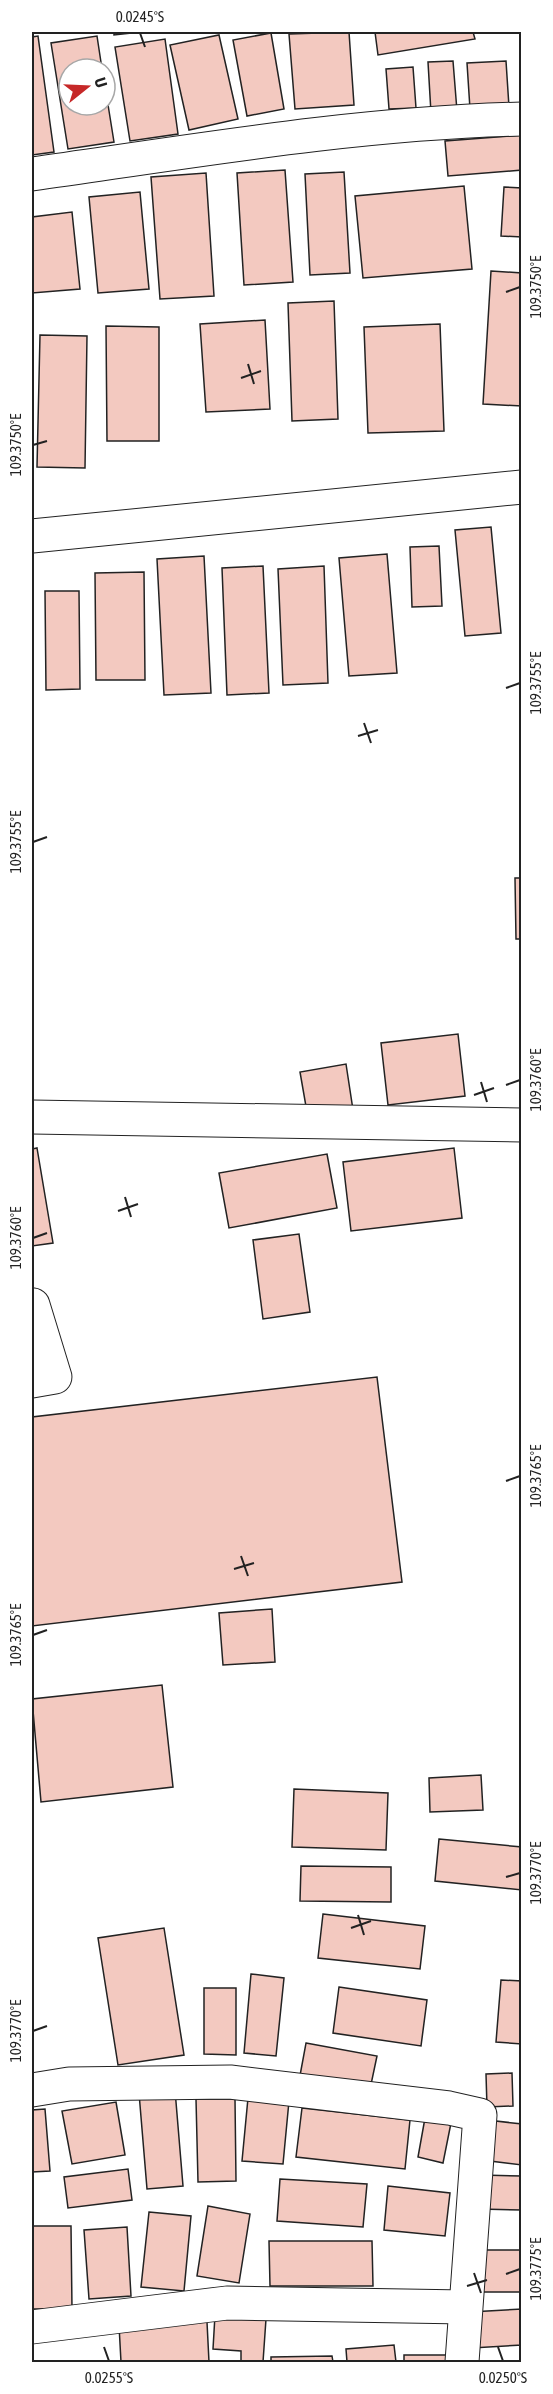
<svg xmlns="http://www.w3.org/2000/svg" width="553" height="2394" font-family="'Asap Condensed',sans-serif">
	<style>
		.building { fill: #f3c9c0; stroke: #222; stroke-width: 1.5 }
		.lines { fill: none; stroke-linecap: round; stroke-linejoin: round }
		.minor-casing { stroke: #222; stroke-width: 35 }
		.minor { stroke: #fff; stroke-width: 33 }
		.ticks { fill: none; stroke: #222; stroke-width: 2 }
		.neatline { fill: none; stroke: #222; stroke-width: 2 }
		.ticks-label { font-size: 15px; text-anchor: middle; fill: #222 }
	</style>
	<rect width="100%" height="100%" fill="#fff"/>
	<g class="building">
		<path d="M114 32H141L114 35Z"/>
		<path d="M349 32 354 105 295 109 289 34Z"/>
		<path d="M375 32H473L475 39 378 55Z"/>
		<path d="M271 33 284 109 247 116 233 40Z"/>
		<path d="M219 35 238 119 189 130 170 45Z"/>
		<path d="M38 36 54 152 32 155V37Z"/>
		<path d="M97 36 102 69H69V105H105V86L114 142 68 149 51 43Z"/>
		<path d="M165 39 178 134 130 141 115 47Z"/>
		<path d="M453 61 457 111 431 113 428 62Z"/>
		<path d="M506 61 509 107 470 109 467 63Z"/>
		<path d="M413 67 416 108 389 109 386 69Z"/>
		<path d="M522 135V170L448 176 445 141Z"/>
		<path d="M285 170 293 282 244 285 237 173Z"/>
		<path d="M344 172 350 273 310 275 305 174Z"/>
		<path d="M206 173 214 296 160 299 151 177Z"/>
		<path d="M464 186 472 269 363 278 355 196Z"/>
		<path d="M504 187 522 188V237L501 236Z"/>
		<path d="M140 192 149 289 98 293 89 197Z"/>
		<path d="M72 212 80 289 32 293V217Z"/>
		<path d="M491 271 522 273V406L483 404Z"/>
		<path d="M334 301 338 419 292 421 288 303Z"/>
		<path d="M265 320 270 409 206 412 200 324Z"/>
		<path d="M440 324 444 431 368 433 364 327Z"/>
		<path d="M106 326 159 327V441H107Z"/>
		<path d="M40 335 87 336 85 468 37 467Z"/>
		<path d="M491 527 501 633 465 636 455 530Z"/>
		<path d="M439 546 442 606 412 607 410 547Z"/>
		<path d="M387 554 397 673 349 676 339 558Z"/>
		<path d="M204 556 211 693 164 695 157 559Z"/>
		<path d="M263 566 269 693 227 695 222 568Z"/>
		<path d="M324 566 328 683 283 685 278 569Z"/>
		<path d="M144 572 145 680H96L95 573Z"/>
		<path d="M45 591H79L80 689 46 690Z"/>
		<path d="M515 878H522V939H516Z"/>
		<path d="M458 1034 465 1096 388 1105 381 1043Z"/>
		<path d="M346 1064 353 1110 308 1118 300 1072Z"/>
		<path d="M37 1148 53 1243 32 1246V1149Z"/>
		<path d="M454 1148 462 1218 351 1231 343 1162Z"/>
		<path d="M327 1154 337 1208 229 1228 219 1173Z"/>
		<path d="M299 1234 310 1312 263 1319 253 1240Z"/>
		<path d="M377 1377 402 1582 32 1626V1417Z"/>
		<path d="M272 1609 275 1662 223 1665 219 1613Z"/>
		<path d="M162 1685 173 1787 41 1802 32 1699Z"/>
		<path d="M481 1775 483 1810 430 1812 429 1778Z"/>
		<path d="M294 1789 388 1793 386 1850 292 1847Z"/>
		<path d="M439 1839 522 1847V1890L435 1881Z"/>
		<path d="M301 1866 391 1867V1902L300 1901Z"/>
		<path d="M323 1914 425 1926 420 1969 318 1958Z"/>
		<path d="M164 1928 184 2055 118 2065 98 1938Z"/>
		<path d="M251 1974 284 1978 276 2056 244 2053Z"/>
		<path d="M501 1980 522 1981V2044L496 2042Z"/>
		<path d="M339 1987 427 2000 421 2046 333 2033Z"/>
		<path d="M204 1988H236V2055L204 2054Z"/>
		<path d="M306 2043 377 2056 369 2094 299 2081Z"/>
		<path d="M512 2073 513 2106 487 2107 486 2074Z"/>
		<path d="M175 2090 183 2186 147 2189 139 2093Z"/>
		<path d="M248 2098 289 2101 283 2164 242 2161Z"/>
		<path d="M196 2099H235L236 2181 198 2182Z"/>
		<path d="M116 2102 125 2155 72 2164 62 2111Z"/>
		<path d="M302 2108 410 2120 405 2169 296 2157Z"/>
		<path d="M45 2109 50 2171 32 2172V2110Z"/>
		<path d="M425 2118 451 2123 443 2163 418 2157Z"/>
		<path d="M487 2120 522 2124V2165L482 2160Z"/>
		<path d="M128 2169 132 2200 68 2208 64 2177Z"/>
		<path d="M481 2175 522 2176V2210L480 2209Z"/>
		<path d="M280 2179 367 2184 363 2227 277 2221Z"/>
		<path d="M388 2186 450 2193 445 2236 384 2230Z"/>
		<path d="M208 2206 250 2214 239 2283 197 2276Z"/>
		<path d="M149 2212 191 2216 184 2291 141 2287Z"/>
		<path d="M32 2226H71L72 2309H32Z"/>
		<path d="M127 2227 131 2296 89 2299 84 2230Z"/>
		<path d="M269 2241H372L373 2286H270Z"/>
		<rect x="482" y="2250" width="40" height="42"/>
		<path d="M522 2309V2345L472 2348 470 2312Z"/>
		<path d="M215 2315 266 2319 263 2362H241V2351L213 2349Z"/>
		<path d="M207 2322 209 2362H121L119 2325Z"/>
		<path d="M394 2345 396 2362H347L346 2349Z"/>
		<rect x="404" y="2355" width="52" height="7"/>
		<path d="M332 2356 333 2362H271V2357Z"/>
	</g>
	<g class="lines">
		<g class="minor-casing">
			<g id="minor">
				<path d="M32 174C194 151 357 123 522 119"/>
				<path d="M32 536 522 487"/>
				<path d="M32 1117 522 1125"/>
				<path d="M32 1381 55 1377 33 1305"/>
				<path d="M32 2090 69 2084 230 2082 449 2108 480 2115 462 2362"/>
				<path d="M32 2327 227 2303 465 2307"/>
			</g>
		</g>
		<use href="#minor" class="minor"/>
	</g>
	<path class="ticks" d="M140 33 145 47M506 292 520 287M248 364 254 384M241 378 261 371M33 445 47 441M506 688 520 683M364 723 371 743M358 736 378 730M33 842 47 837M481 1082 487 1102M506 1085 520 1080M474 1095 494 1088M125 1197 131 1217M118 1211 138 1204M33 1238 47 1233M506 1481 520 1476M241 1556 248 1576M234 1569 254 1563M33 1635 47 1630M506 1877 520 1873M358 1915 364 1935M351 1928 371 1921M33 2031 47 2026M474 2273 481 2293M506 2274 520 2269M467 2286 487 2280M104 2347 109 2361M498 2347 503 2361"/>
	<rect width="553" height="2394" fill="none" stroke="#ffffff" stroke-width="66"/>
	<g transform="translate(87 87) rotate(72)"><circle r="28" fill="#ffffff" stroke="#a7a7a7" stroke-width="1.5"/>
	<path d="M0-4.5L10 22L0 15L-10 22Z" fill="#c62828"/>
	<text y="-9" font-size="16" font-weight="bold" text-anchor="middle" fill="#222222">U</text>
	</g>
	<rect x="33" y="33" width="487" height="2328" class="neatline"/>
	<g class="ticks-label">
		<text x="140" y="22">0.0245°S</text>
		<text transform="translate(536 287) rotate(-90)" y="5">109.3750°E</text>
		<text transform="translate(16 445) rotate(-90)" y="5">109.3750°E</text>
		<text transform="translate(536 683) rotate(-90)" y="5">109.3755°E</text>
		<text transform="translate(16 842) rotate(-90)" y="5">109.3755°E</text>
		<text transform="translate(536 1080) rotate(-90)" y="5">109.3760°E</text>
		<text transform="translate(16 1238) rotate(-90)" y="5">109.3760°E</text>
		<text transform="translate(536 1476) rotate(-90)" y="5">109.3765°E</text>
		<text transform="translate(16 1635) rotate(-90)" y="5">109.3765°E</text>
		<text transform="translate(536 1873) rotate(-90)" y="5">109.3770°E</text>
		<text transform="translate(16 2031) rotate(-90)" y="5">109.3770°E</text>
		<text transform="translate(536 2269) rotate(-90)" y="5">109.3775°E</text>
		<text x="109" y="2383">0.0255°S</text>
		<text x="503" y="2383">0.0250°S</text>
	</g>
</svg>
